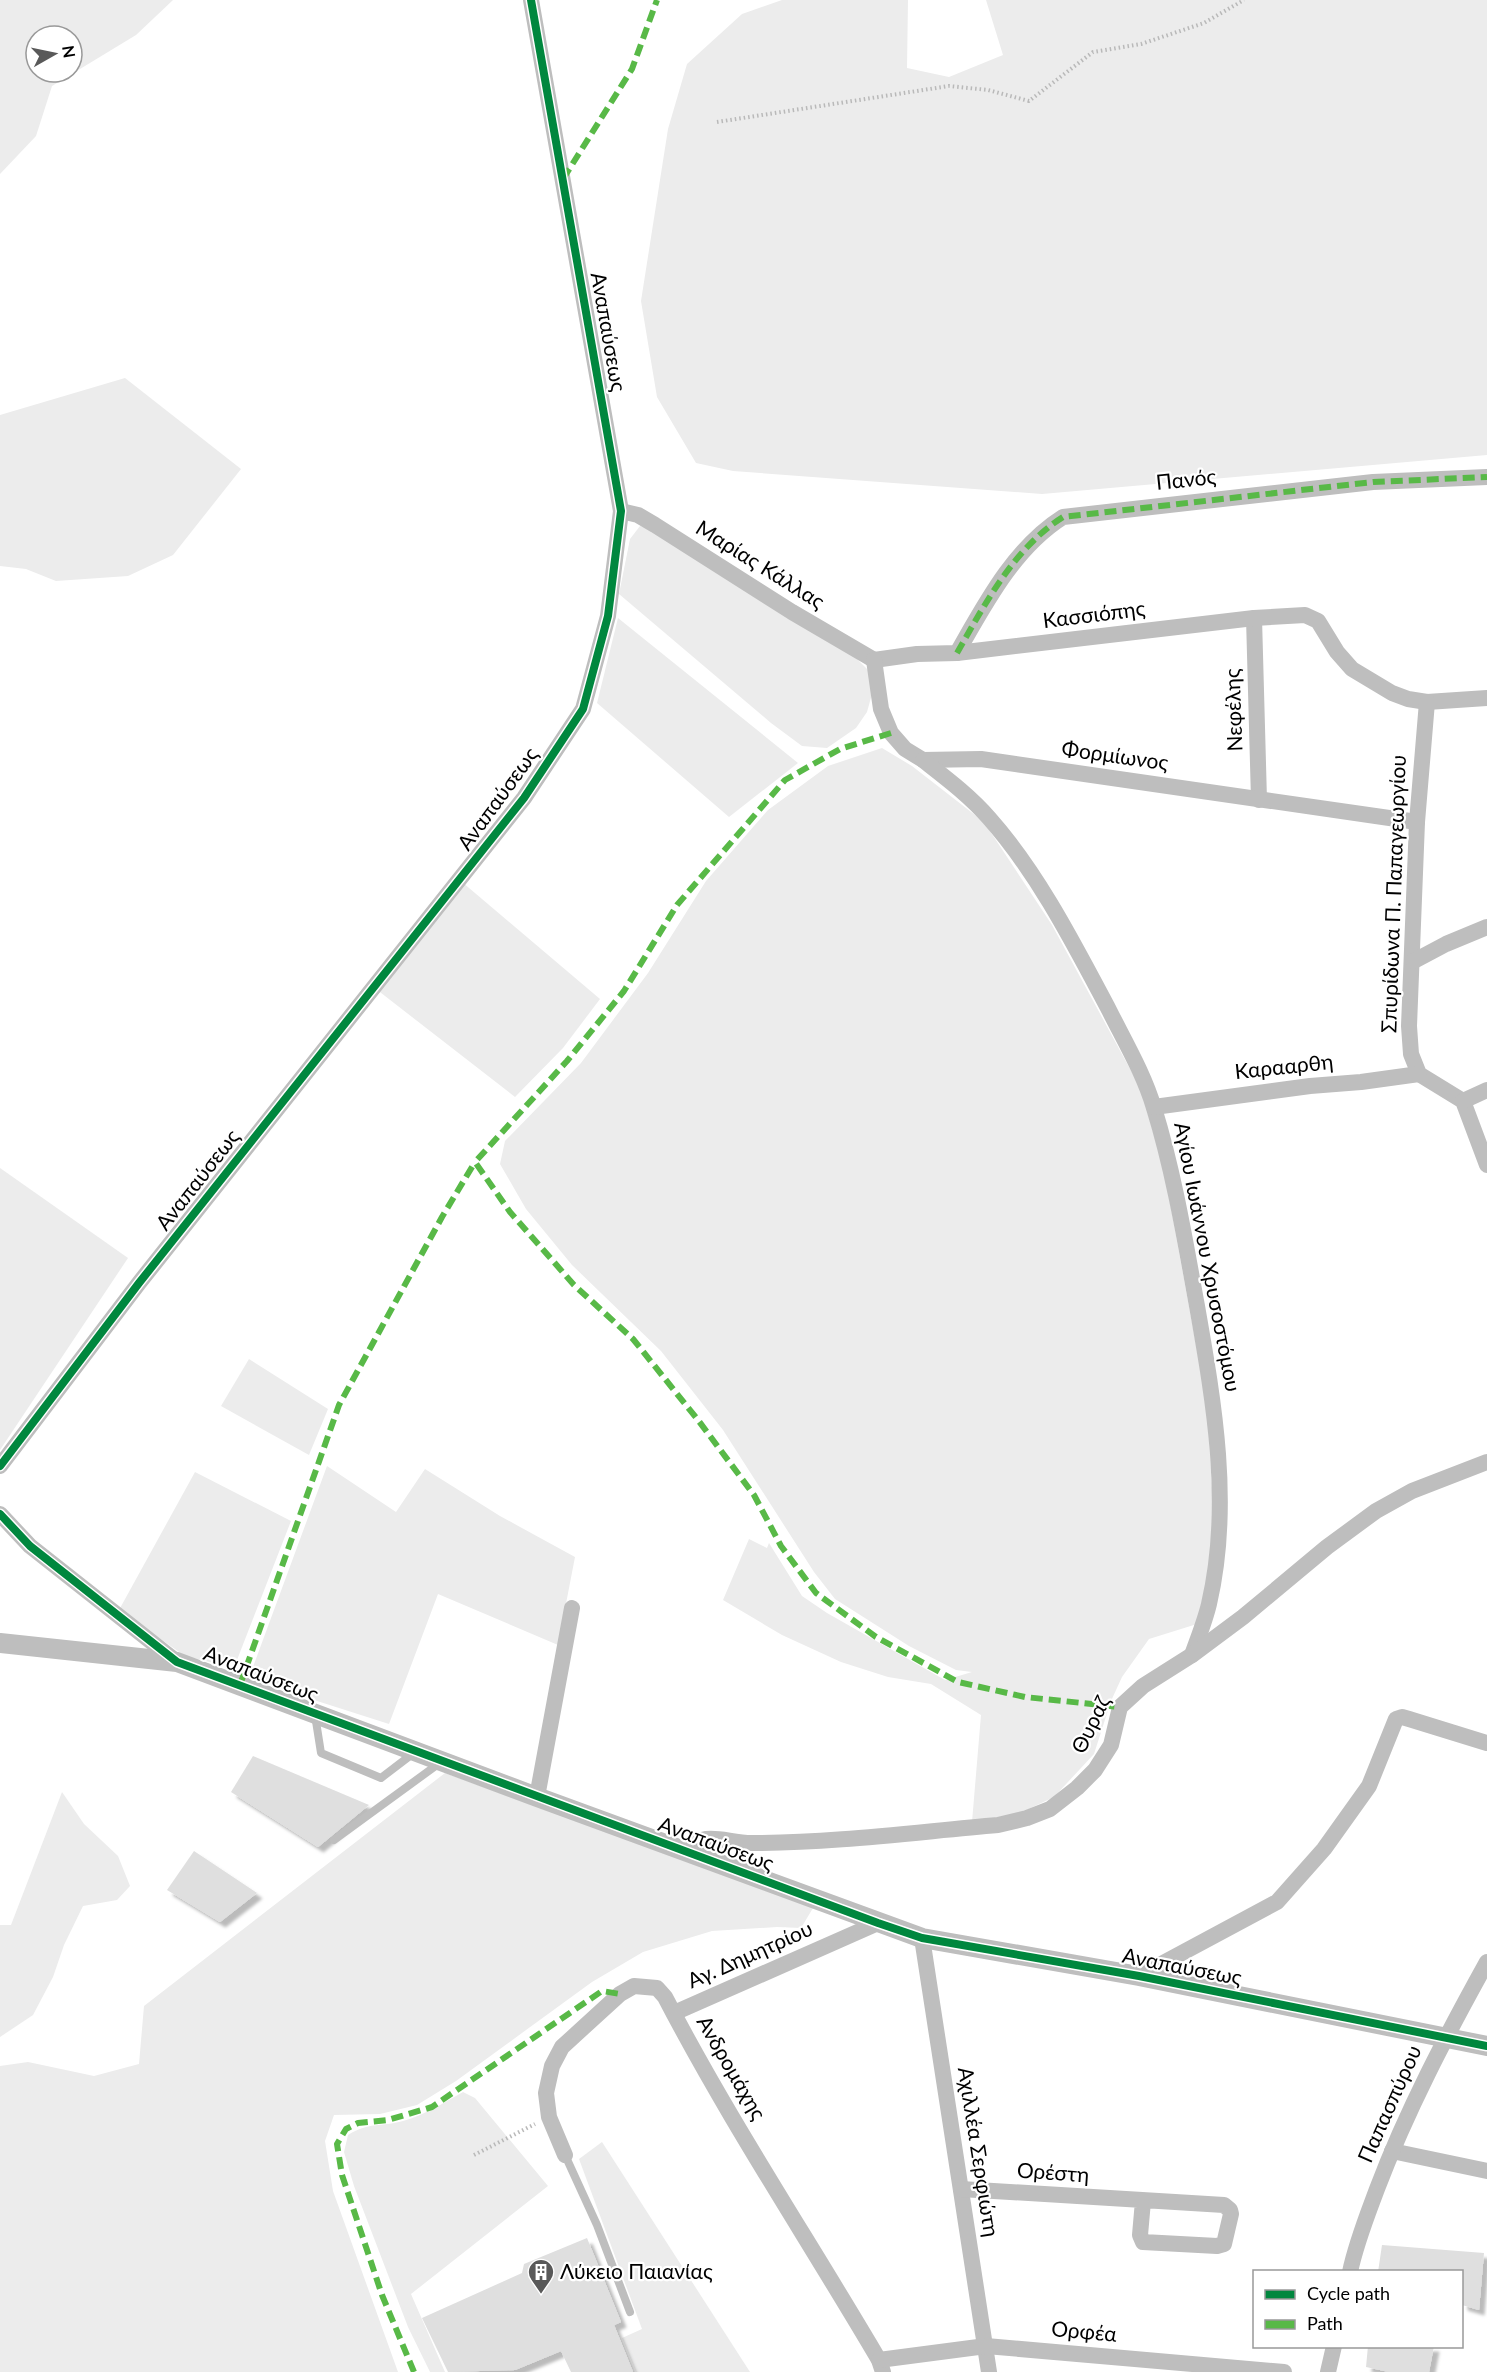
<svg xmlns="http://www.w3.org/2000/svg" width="1487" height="2372" font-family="Lato,sans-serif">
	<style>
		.green { fill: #ececec; fill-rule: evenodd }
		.building { fill: #dfdfdf; filter: url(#shadow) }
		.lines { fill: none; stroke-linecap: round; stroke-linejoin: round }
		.path { stroke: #b9b9b9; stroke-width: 4; stroke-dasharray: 1.5 3; stroke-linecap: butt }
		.service { stroke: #bebebe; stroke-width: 8 }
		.minor { stroke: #bebebe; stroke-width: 16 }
		.tertiary { stroke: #bebebe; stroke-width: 20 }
		.quiet { stroke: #58b947; stroke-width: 6; stroke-dasharray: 12 6; stroke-linecap: butt }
		.cycleway-casing { stroke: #fff; stroke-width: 11 }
		.cycleway { stroke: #00873e; stroke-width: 8 }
		.labels { text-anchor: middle; stroke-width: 4.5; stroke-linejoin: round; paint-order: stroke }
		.street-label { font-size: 21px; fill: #000; stroke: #fff }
		.poi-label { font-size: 21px; fill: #000; stroke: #fff; text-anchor: start }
	</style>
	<defs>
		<filter id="shadow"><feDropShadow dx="5.5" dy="5.5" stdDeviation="1.5" flood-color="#0004"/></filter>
	</defs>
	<rect width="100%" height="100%" fill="#fff"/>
	<g class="green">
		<path d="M0 0H173L136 35 52 86 36 136 0 174ZM36 36H72V72H36Z"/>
		<path d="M782 0H908L907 68 949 77 1003 55 986 0H1487V455L1042 494 733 471 696 463 657 397 641 301 668 129 687 64 742 14Z"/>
		<path d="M125 378 241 469 173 555 128 576 56 581 26 569 0 566V415Z"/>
		<path d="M640 526 652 528 855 657 868 670 872 694 867 712 856 728 827 748 802 746 771 723 619 594 630 539Z"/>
		<path d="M618 618 798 763 729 817 597 703Z"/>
		<path d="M882 748 912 766 984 822 1052 925 1136 1080 1144 1100 1164 1170 1207 1405 1214 1524 1203 1603 1197 1624 1149 1639 1122 1677 1111 1701 1094 1754 1054 1797 1020 1813 972 1822 981 1715 931 1684 888 1677 841 1662 782 1635 723 1600 749 1539 767 1548 769 1543 802 1596 827 1613 945 1680 972 1672 956 1670 909 1646 835 1599 814 1572 723 1430 661 1351 572 1265 526 1209 500 1164 505 1141 581 1063 648 973 706 881 768 810 828 766Z"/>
		<path d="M462 882 600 999 563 1048 515 1097 376 989Z"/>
		<path d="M0 1168 128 1258 0 1450Z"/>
		<path d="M249 1359 328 1409 309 1455 221 1406Z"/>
		<path d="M327 1466 396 1512 425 1469 500 1516 575 1557 558 1645 438 1594 389 1724 289 1692 250 1675Z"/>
		<path d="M195 1472 291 1521 237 1660 226 1666 185 1656 119 1610Z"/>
		<path d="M445 1773 813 1908 801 1928 777 1927 712 1931 643 1952 592 1982 456 2081 417 2105 380 2114 334 2115 325 2141 333 2191 398 2372H0V2066L28 2062 94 2076 139 2064 144 2006Z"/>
		<path d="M62 1792 84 1824 118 1856 130 1886 117 1900 83 1906 64 1945 53 1977 33 2015 0 2037V1925H11Z"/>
		<path d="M463 2092 475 2098 548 2186 411 2294 445 2372H430L408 2327 354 2186 344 2152 348 2135C368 2122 381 2127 403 2121 425 2115 443 2103 463 2092Z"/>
		<path d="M602 2142 750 2372H636L622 2338 642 2329 579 2159Z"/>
	</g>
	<g class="building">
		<path d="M253 1756 369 1805 318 1847 231 1792Z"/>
		<path d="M194 1851 257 1893 220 1922 167 1890Z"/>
		<path d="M587 2238 621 2322 614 2325 633 2372H571L561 2351 515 2370 448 2372 422 2318 522 2273 524 2264Z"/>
		<path d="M1382 2245 1484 2253 1479 2310 1462 2305V2272H1378Z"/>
		<path d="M1368 2346H1434L1429 2372H1389L1366 2367Z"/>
	</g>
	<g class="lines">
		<g class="path">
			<path d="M717 122 949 86 988 90 1029 101 1093 52 1141 44 1204 23 1244 0"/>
			<path d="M474 2155 535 2124"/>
		</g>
		<g class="service">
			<path d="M315 1715 321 1753 381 1778 415 1752"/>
			<path d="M334 1840 441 1762"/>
			<path d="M565 2155 597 2225 630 2312"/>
		</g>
		<g class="minor">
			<path d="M621 511 638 515 655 525 792 612 874 660"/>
			<path d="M1254 618 1259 800"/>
			<path d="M957 653C985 604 1014 548 1063 517L1373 482 1487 477"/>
			<path d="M874 660 917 654 957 653 1254 618 1305 615 1318 621 1337 652 1352 669 1392 693 1408 699 1427 702 1487 698"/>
			<path d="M874 660 881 709 891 733 905 749 923 760 981 759 1417 822"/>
			<path d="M1427 702 1417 822 1409 1026 1411 1054 1419 1074 1463 1101 1487 1165"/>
			<path d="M923 760C946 778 970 796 989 818 1038 873 1075 946 1109 1010 1125 1042 1144 1074 1154 1108 1174 1173 1185 1240 1197 1306 1214 1403 1232 1505 1209 1604 1205 1621 1198 1638 1192 1655"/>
			<path d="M1414 961 1446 944 1487 927"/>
			<path d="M1463 1101 1487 1090"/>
			<path d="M1154 1107 1310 1086 1361 1082 1419 1074"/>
			<path d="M0 1466 139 1283 524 798 583 709 608 616 621 511 531 0"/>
			<path d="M0 1514 30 1546 177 1662"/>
			<path d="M537 1797 572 1608"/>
			<path d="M683 1851C706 1829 724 1843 752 1843 834 1843 916 1832 998 1825L1027 1818 1050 1809 1077 1788 1095 1770 1111 1745 1120 1707 1143 1686 1192 1655 1243 1617 1327 1547 1376 1511 1412 1491 1487 1462"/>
			<path d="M922 1938 989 2372"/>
			<path d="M1139 1976 1277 1902 1324 1849 1369 1786 1396 1719 1402 1717 1409 1719 1487 1743"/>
			<path d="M674 2013 878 1923"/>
			<path d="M1392 2151 1487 2171"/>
			<path d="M565 2155 549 2117 546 2093 552 2066 562 2047 620 1994 634 1986 657 1988 665 1997C730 2122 808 2239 879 2360L883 2372"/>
			<path d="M961 2189 1224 2205 1230 2210 1231 2214 1224 2244 1217 2246 1143 2242 1140 2235 1143 2201"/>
			<path d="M1350 2272C1356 2243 1367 2216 1377 2189 1407 2110 1446 2036 1487 1962"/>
			<path d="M879 2360 986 2346 1284 2372"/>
			<path d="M1328 2372 1334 2346"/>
		</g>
		<path class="tertiary" d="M0 1643 177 1662 537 1797 922 1938 1139 1976 1487 2046"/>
		<g class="quiet">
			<path d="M563 179 632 69 657 0"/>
			<path d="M957 653C985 604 1014 548 1063 517L1373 482 1487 477"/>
			<path d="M891 733 840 749 785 780 677 905 624 991 567 1061 475 1162 510 1212 574 1285 633 1339 698 1420 754 1495 781 1546 816 1593 876 1637 958 1682 1025 1697 1120 1707"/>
			<path d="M240 1685 339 1405 442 1217 475 1162"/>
			<path d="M414 2372 382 2295 342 2175 337 2144 346 2129 358 2123 388 2120 432 2107 602 1991 620 1994"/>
		</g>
		<g class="cycleway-casing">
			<g id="cycleway">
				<path d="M0 1466 139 1283 524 798 583 709 608 616 621 511 531 0"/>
				<path d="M0 1514 30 1546 177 1662 878 1923 922 1938 1139 1976 1487 2046"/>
			</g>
		</g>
		<use href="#cycleway" class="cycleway"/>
	</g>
	<defs>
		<g id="building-pin" transform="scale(1.35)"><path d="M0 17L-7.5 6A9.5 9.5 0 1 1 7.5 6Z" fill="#595959" stroke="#fff"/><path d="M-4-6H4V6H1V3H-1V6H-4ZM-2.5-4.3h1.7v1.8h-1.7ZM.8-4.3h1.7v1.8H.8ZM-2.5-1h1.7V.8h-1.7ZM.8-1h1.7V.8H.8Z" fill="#fff"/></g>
	</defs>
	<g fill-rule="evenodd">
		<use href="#building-pin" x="541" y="2272"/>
	</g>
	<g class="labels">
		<g class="street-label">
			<text transform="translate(608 332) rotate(80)" y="7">Αναπαύσεως</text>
			<text transform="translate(1186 480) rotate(-6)" y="7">Πανός</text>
			<text transform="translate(760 565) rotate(32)" y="7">Μαρίας Κάλλας</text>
			<text transform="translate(1094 615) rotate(-7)" y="7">Κασσιόπης</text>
			<text transform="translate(1234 710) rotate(-92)" y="7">Νεφέλης</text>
			<text transform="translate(1115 756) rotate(8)" y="7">Φορμίωνος</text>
			<text transform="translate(498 799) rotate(-54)" y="7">Αναπαύσεως</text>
			<text transform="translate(1394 894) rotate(-88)" y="7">Σπυρίδωνα Π. Παπαγεωργίου</text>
			<text transform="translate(1284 1067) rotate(-6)" y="7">Καρααρθη</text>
			<text transform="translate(198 1180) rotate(-52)" y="7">Αναπαύσεως</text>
			<text transform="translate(1207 1257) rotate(79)" y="7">Αγίου Ιωάννου Χρυσοστόμου</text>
			<text transform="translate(261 1674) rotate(21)" y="7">Αναπαύσεως</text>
			<text transform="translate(1091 1725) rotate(-64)" y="7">Θυραζ</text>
			<text transform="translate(716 1844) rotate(20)" y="7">Αναπαύσεως</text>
			<text transform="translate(750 1955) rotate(-24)" y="7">Αγ. Δημητρίου</text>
			<text transform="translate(1182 1967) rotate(11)" y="7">Αναπαύσεως</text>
			<text transform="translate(731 2068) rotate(60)" y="7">Ανδρομάχης</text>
			<text transform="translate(1390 2104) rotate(-66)" y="7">Παπασπύρου</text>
			<text transform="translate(978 2152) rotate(81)" y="7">Αχιλλέα Σερφιώτη</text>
			<text transform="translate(1053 2173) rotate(4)" y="7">Ορέστη</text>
			<text transform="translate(1084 2332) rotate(5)" y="7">Ορφέα</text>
		</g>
		<g class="poi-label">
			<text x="560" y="2279">Λύκειο Παιανίας</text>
		</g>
	</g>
	<rect x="1253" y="2270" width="210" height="78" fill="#ffffff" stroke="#999999" stroke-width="1.5"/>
	<rect x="1265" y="2290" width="30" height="9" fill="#00873e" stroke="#999999" stroke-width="1.5"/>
	<text x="1307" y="2300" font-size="18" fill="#000000">Cycle path</text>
	<rect x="1265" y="2320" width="30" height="9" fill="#58b947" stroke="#999999" stroke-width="1.5"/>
	<text x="1307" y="2330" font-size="18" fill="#000000">Path</text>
	<g transform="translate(54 54) rotate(81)"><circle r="28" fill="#ffffff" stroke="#999999" stroke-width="1.5"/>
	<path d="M0-4.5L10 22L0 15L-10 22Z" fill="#595959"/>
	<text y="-9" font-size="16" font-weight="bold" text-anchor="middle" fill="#000000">N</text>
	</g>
</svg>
